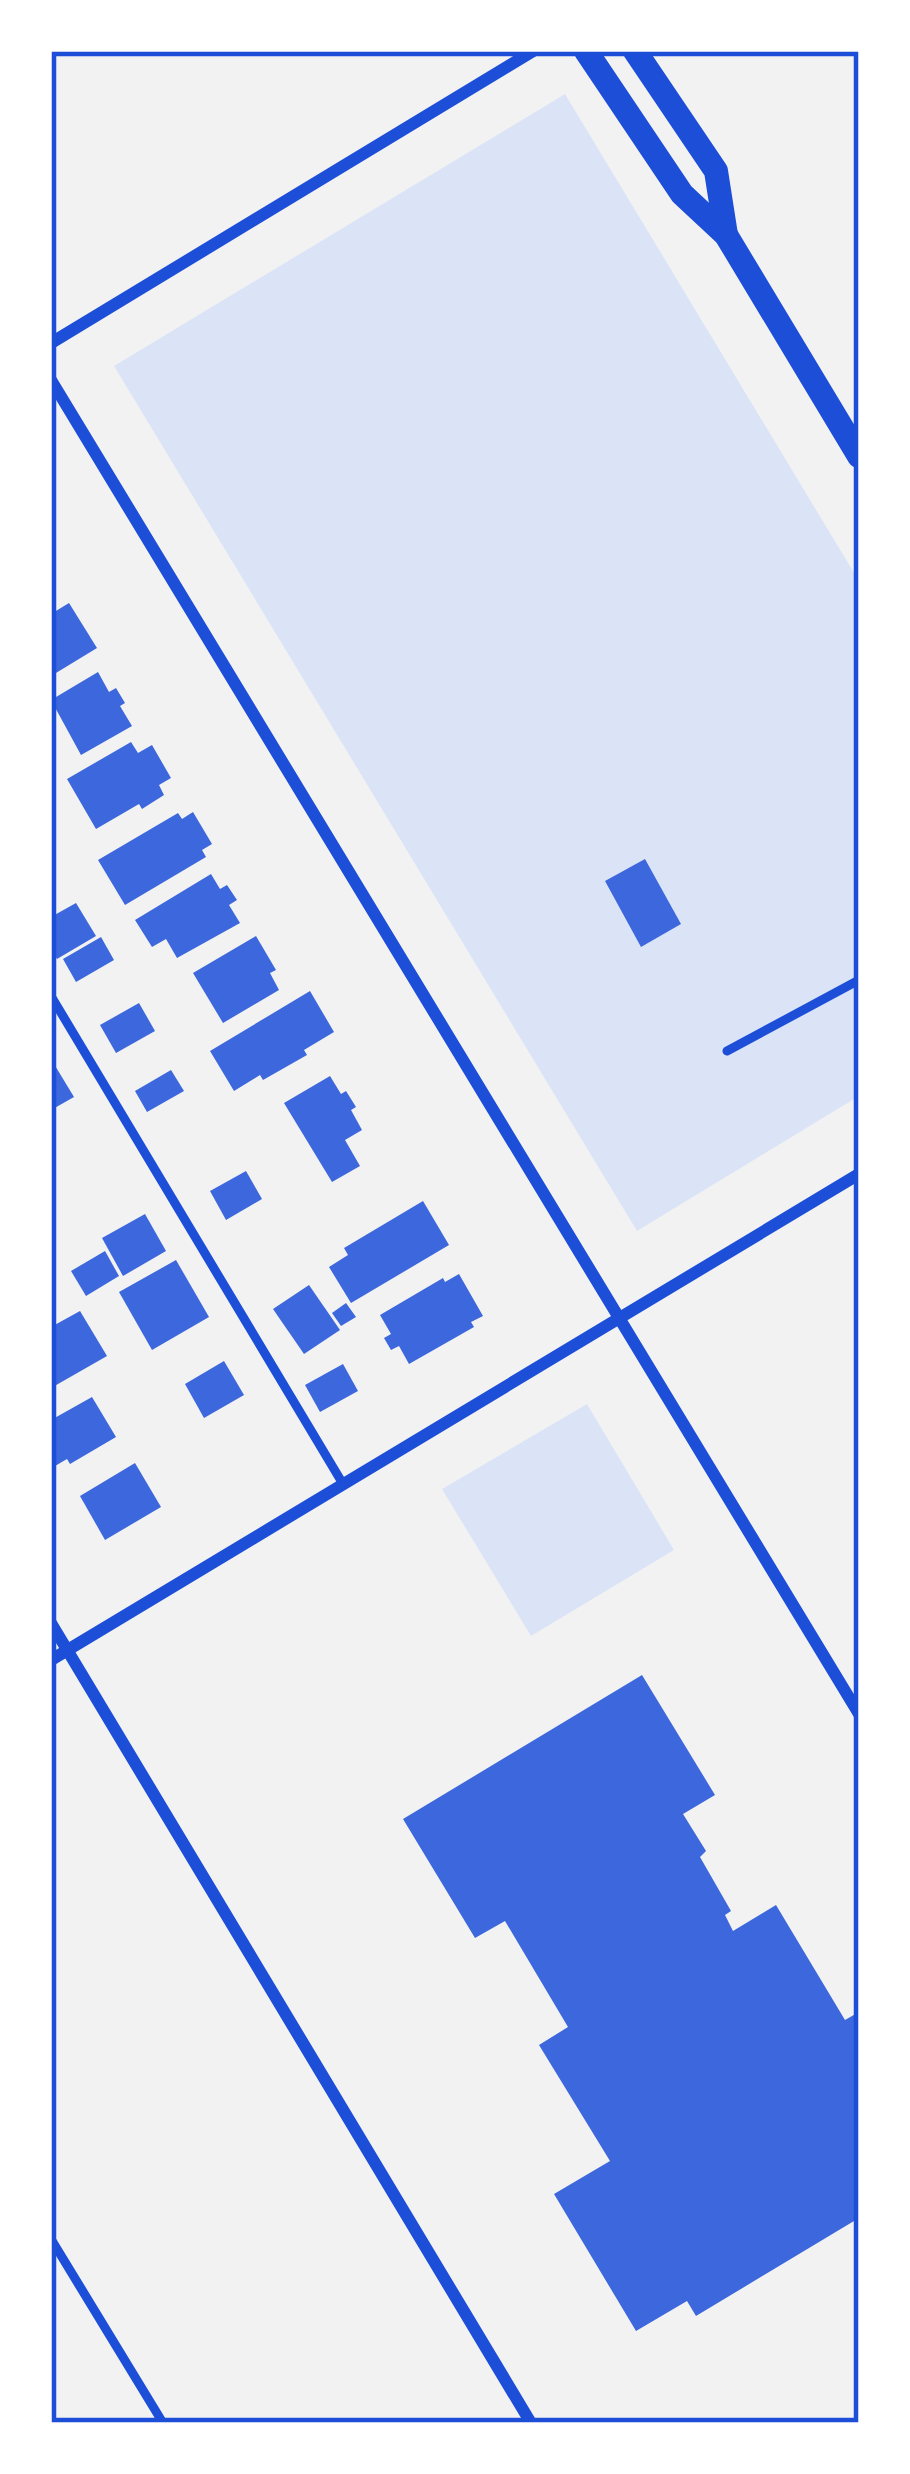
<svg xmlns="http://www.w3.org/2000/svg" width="910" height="2474" font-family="Manrope,sans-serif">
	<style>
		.green { fill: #dbe4f7 }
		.building { fill: #3d67dc }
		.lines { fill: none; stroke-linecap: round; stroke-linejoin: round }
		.service { stroke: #1d4ed8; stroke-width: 9 }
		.minor { stroke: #1d4ed8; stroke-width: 12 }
		.secondary { stroke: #1d4ed8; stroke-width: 24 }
		.neatline { fill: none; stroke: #1d4ed8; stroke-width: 4.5 }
	</style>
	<rect width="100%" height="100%" fill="#f2f2f2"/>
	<g class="green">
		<path d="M565 94 859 581V1096L637 1231 114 366Z"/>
		<path d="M587 1404 674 1550 531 1636 442 1489Z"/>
	</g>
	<g class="building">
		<path d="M69 603 97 648 51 676V614Z"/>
		<path d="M98 672 109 692 116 688 125 703 120 706 132 726 81 755 51 700Z"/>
		<path d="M131 742 138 753 152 745 171 778 159 785 164 795 142 809 139 804 96 829 67 779Z"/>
		<path d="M193 812 212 844 202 850 206 857 125 905 98 860 178 813 182 819Z"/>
		<path d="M645 859 681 924 641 947 605 881Z"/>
		<path d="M211 874 220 889 227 885 237 900 229 905 240 923 177 958 166 939 152 947 135 920Z"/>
		<path d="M76 903 96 936 57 959 51 949V917Z"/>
		<path d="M256 936 276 970 270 973 279 990 223 1023 193 973Z"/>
		<path d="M101 937 114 960 76 982 63 959Z"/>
		<path d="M310 991 334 1032 304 1050 307 1055 263 1080 260 1075 234 1091 210 1051Z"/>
		<path d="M139 1003 155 1031 116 1053 100 1025Z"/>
		<path d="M51 1059 74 1097 51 1110Z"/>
		<path d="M171 1070 184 1091 147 1112 135 1091Z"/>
		<path d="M330 1076 341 1094 346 1091 356 1107 351 1110 362 1130 345 1140 360 1166 332 1182 284 1103Z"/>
		<path d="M246 1171 262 1199 226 1220 210 1191Z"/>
		<path d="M423 1201 449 1245 351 1303 329 1267 348 1255 344 1248Z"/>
		<path d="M145 1214 166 1251 123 1276 102 1238Z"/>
		<path d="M105 1251 119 1276 86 1296 71 1271Z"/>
		<path d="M176 1260 209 1317 152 1350 119 1292Z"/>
		<path d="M459 1274 483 1316 471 1322 474 1327 409 1364 399 1346 391 1350 384 1338 391 1334 380 1315 443 1278 445 1282Z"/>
		<path d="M309 1285 340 1330 304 1354 273 1309Z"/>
		<path d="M346 1303 356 1317 341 1326 332 1313Z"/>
		<path d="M80 1311 107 1356 51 1388V1327Z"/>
		<path d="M224 1361 244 1395 204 1418 185 1384Z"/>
		<path d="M343 1364 358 1391 320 1412 305 1385Z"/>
		<path d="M92 1397 116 1437 70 1464 67 1459 55 1466 51 1459V1420Z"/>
		<path d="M135 1463 161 1507 105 1540 80 1496Z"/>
		<path d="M642 1675 715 1795 683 1814 706 1851 700 1857 731 1911 725 1915 733 1931 776 1905 845 2020 859 2012V2218L696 2316 687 2301 636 2331 554 2194 610 2161 539 2045 568 2027 505 1921 475 1938 403 1819Z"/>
	</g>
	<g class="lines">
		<g class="service">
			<path d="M51 996 343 1484"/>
			<path d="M727 1051 859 980"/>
			<path d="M51 2239 163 2423"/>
		</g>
		<g class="minor">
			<path d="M51 343 533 51"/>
			<path d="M51 380 859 1714"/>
			<path d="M51 1623 531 2423"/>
			<path d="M51 1660 859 1174"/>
		</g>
		<g class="secondary">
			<path d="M586 51 682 194 726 235 859 456"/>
			<path d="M635 51 716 171 726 235"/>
		</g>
	</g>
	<rect width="910" height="2474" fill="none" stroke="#ffffff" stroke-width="108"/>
	<rect x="54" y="54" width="802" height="2366" class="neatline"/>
</svg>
